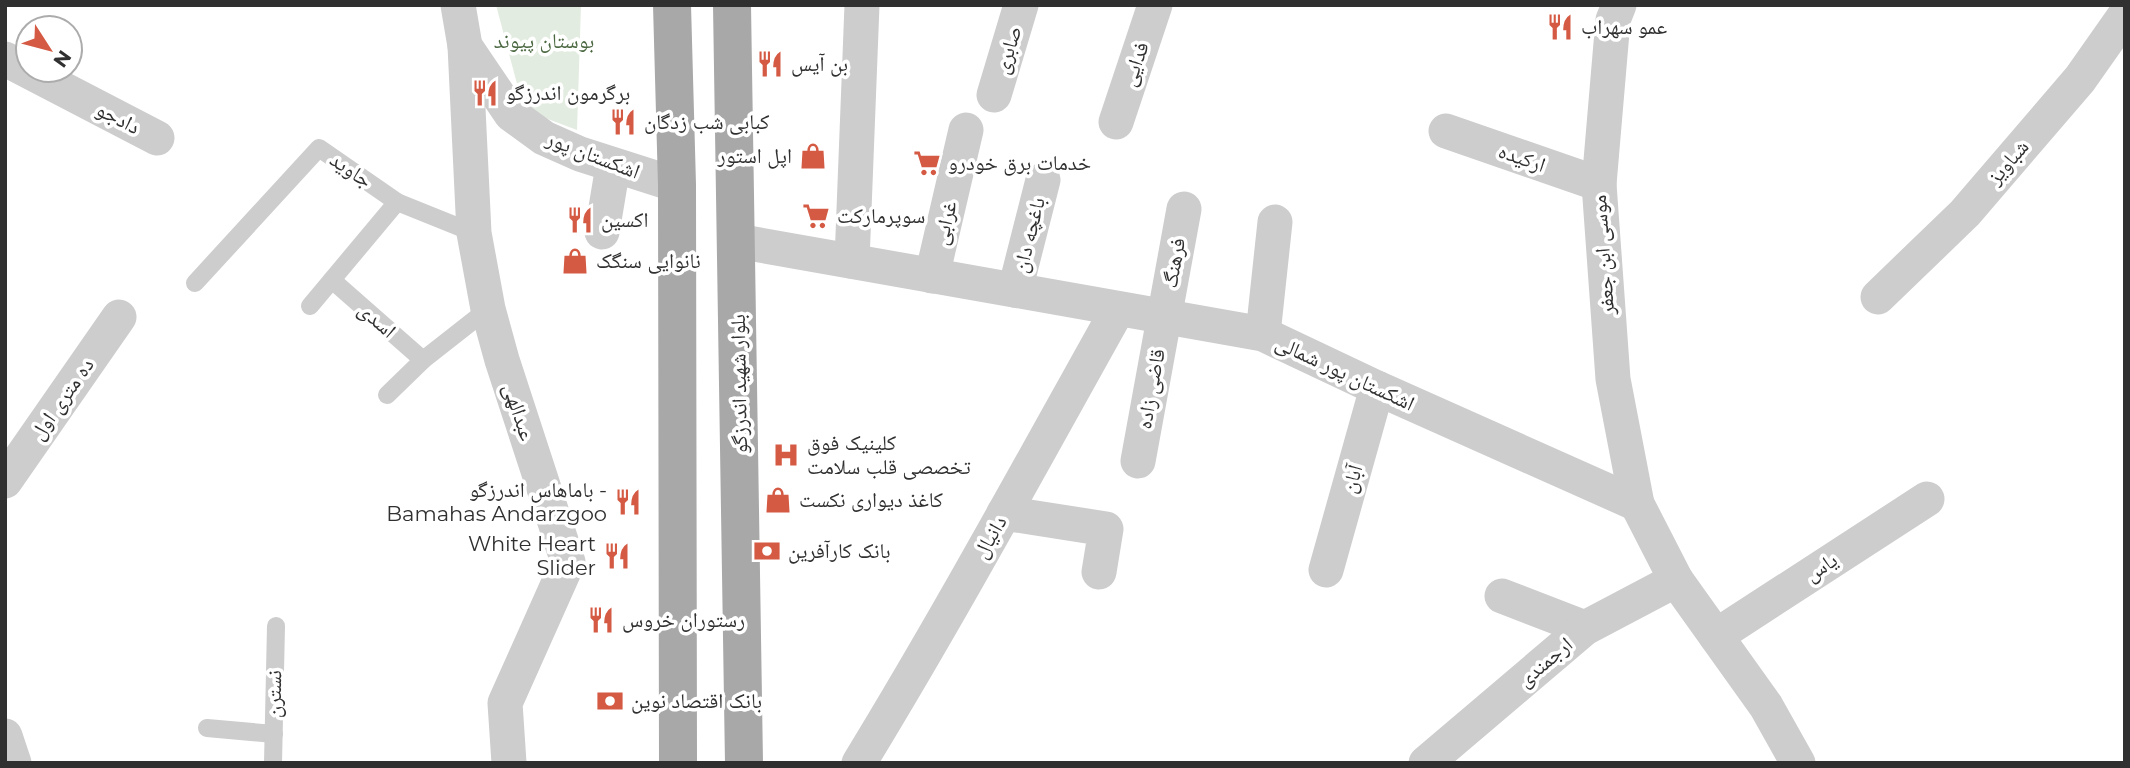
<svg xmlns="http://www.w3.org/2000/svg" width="2130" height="768" font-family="Montserrat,'Noto Naskh Arabic',sans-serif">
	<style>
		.green { fill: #e3ece0 }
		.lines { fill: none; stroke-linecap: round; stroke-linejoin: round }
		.lane { stroke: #cdcdcd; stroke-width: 18 }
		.street { stroke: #cdcdcd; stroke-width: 35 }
		.primary { stroke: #a8a8a8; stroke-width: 38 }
		.labels { text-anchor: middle; stroke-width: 7; stroke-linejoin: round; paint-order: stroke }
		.poi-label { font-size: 21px; fill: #303030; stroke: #fff; text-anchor: start }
		.park-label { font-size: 21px; fill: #4b6841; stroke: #fff }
		.street-label { font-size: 21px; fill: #303030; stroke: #fff }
	</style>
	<rect width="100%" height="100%" fill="#fff"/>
	<path class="green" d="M496 5H581L577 130 524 110Z"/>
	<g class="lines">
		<g class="lane">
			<path d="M332 280 423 360"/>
			<path d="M195 283 319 148 397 202 474 233"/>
			<path d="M310 306 397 202"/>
			<path d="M387 395 423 360 488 309"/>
			<path d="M207 728 274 734"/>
			<path d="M273 763 276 626"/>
		</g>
		<g class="street">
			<path d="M458 5 465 46 511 114 544 138 580 154 677 185"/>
			<path d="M1619 5 1613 20 1599 184 1613 379 1637 504 1676 580 1766 706 1798 763"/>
			<path d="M465 46 474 233 488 309 502 360 568 562 505 703 509 763"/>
			<path d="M5 59 157 138"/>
			<path d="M994 95 1021 5"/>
			<path d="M1116 122 1155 5"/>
			<path d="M1446 131 1599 184"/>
			<path d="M602 232 613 166"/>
			<path d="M737 241 1263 334 1377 388 1637 504"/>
			<path d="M852 261 862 5"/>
			<path d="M932 276 966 130"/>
			<path d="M1015 290 1043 180"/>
			<path d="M1878 297 1965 213 2080 79 2125 15"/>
			<path d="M1263 334 1275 222"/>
			<path d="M1138 461 1184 209"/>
			<path d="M5 481 119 317"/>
			<path d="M1004 513 1106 529 1099 572"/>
			<path d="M1326 570 1377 388"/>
			<path d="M1502 596 1585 628"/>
			<path d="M1716 636 1927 499"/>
			<path d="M5 736 14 763"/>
			<path d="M859 763C950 614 1033 461 1118 309"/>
			<path d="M1426 763 1585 628 1676 580"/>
		</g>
		<g class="primary">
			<path d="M672 5 677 185 678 763"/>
			<path d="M732 5 744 763"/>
		</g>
	</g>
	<defs>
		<g id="restaurant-bare" transform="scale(2.1)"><path d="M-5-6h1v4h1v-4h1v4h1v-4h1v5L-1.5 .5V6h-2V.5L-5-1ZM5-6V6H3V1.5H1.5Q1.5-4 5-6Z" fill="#d55a44" stroke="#fff" stroke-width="2.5" paint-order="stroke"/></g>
		<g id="shop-bare" transform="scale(2.1)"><path d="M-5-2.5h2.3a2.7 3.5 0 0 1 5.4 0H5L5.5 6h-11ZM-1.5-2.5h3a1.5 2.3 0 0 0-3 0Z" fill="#d55a44" stroke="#fff" stroke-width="2.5" paint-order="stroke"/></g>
		<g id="supermarket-bare" transform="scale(2.1)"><path d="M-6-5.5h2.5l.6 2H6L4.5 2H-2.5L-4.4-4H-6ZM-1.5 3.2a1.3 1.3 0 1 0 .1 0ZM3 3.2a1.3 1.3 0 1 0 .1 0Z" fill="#d55a44" stroke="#fff" stroke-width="2.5" paint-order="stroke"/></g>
		<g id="hospital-bare" transform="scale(2.1)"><path d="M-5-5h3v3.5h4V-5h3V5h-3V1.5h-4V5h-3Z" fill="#d55a44" stroke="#fff" stroke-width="2.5" paint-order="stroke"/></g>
		<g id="bank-bare" transform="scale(2.1)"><path d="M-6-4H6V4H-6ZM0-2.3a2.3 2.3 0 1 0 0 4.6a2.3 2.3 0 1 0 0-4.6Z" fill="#d55a44" stroke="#fff" stroke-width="2.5" paint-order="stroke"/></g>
	</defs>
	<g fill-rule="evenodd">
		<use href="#restaurant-bare" x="1560" y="27"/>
		<use href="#restaurant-bare" x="770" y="64"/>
		<use href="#restaurant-bare" x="485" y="93"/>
		<use href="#restaurant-bare" x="623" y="122"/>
		<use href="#shop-bare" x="813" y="156"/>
		<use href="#supermarket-bare" x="927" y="163"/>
		<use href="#supermarket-bare" x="816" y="216"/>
		<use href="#restaurant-bare" x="580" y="220"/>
		<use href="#shop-bare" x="575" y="261"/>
		<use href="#hospital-bare" x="786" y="455"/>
		<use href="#shop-bare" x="778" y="500"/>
		<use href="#restaurant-bare" x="628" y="502"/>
		<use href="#bank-bare" x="767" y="551"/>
		<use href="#restaurant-bare" x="617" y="556"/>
		<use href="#restaurant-bare" x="601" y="620"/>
		<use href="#bank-bare" x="610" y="701"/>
	</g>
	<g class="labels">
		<g class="poi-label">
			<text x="1581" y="34">عمو سهراب</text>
			<text x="791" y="71">بن آیس</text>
			<text x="506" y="100">برگرمون اندرزگو</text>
			<text x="644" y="129">کبابی شب زدگان</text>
			<text x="792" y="163" text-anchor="end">اپل استور</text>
			<text x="948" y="170">خدمات برق خودرو</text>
			<text x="837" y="223">سوپرمارکت</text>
			<text x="601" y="227">اکسین</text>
			<text x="596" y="268">نانوایی سنگک</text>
			<text x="807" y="450">کلینیک فوق<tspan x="807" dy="24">تخصصی قلب سلامت</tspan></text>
			<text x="607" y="497" text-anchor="end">باماهاس اندرزگو -<tspan x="607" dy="24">Bamahas Andarzgoo</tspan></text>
			<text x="799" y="507">کاغذ دیواری نکست</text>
			<text x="596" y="551" text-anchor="end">White Heart<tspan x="596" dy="24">Slider</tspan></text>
			<text x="788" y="558">بانک کارآفرین</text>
			<text x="622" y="627">رستوران خروس</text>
			<text x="631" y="708">بانک اقتصاد نوین</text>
		</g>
		<g class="park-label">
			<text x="544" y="48">بوستان پیوند</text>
		</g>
		<g class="street-label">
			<text transform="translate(1008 50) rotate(-73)" y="7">صابری</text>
			<text transform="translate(1135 64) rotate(-71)" y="7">فدایی</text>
			<text transform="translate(118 118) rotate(27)" y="7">دادجو</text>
			<text transform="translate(593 155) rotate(21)" y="7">اشکستان پور</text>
			<text transform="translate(1522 158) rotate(19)" y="7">ارکیده</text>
			<text transform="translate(2008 162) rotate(-49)" y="7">شباویز</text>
			<text transform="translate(351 170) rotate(34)" y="7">جاوید</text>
			<text transform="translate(945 223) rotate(-77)" y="7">غرابی</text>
			<text transform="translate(1029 235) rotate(-76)" y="7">باغچه دان</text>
			<text transform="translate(1603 255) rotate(-94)" y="7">موسی ابن جعفر</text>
			<text transform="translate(1174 263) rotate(-80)" y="7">فرهنگ</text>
			<text transform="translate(377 320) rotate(41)" y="7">اسدی</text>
			<text transform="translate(1345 373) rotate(25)" y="7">اشکستان پور شمالی</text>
			<text transform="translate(739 384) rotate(-91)" y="7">بلوار شهید اندرزگو</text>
			<text transform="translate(1151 389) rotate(-80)" y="7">قاضی زاده</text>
			<text transform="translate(62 399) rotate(-55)" y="7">ده متری اول</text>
			<text transform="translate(519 412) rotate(72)" y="7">عبدالهی</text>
			<text transform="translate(1352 479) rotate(-74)" y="7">آبان</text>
			<text transform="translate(990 537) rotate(-60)" y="7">دانیال</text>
			<text transform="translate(1821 567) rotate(-33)" y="7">یاس</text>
			<text transform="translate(1545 662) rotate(-40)" y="7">ارجمندی</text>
			<text transform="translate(274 694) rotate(-89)" y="7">نسترن</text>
		</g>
	</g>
	<rect width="2130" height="768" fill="none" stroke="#303030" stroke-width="14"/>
	<g transform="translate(49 49) rotate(126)"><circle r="33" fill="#ffffff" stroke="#acacac" stroke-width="2"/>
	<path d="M0-5L12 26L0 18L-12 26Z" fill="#d55a44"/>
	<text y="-10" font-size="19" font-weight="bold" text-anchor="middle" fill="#303030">N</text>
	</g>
</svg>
